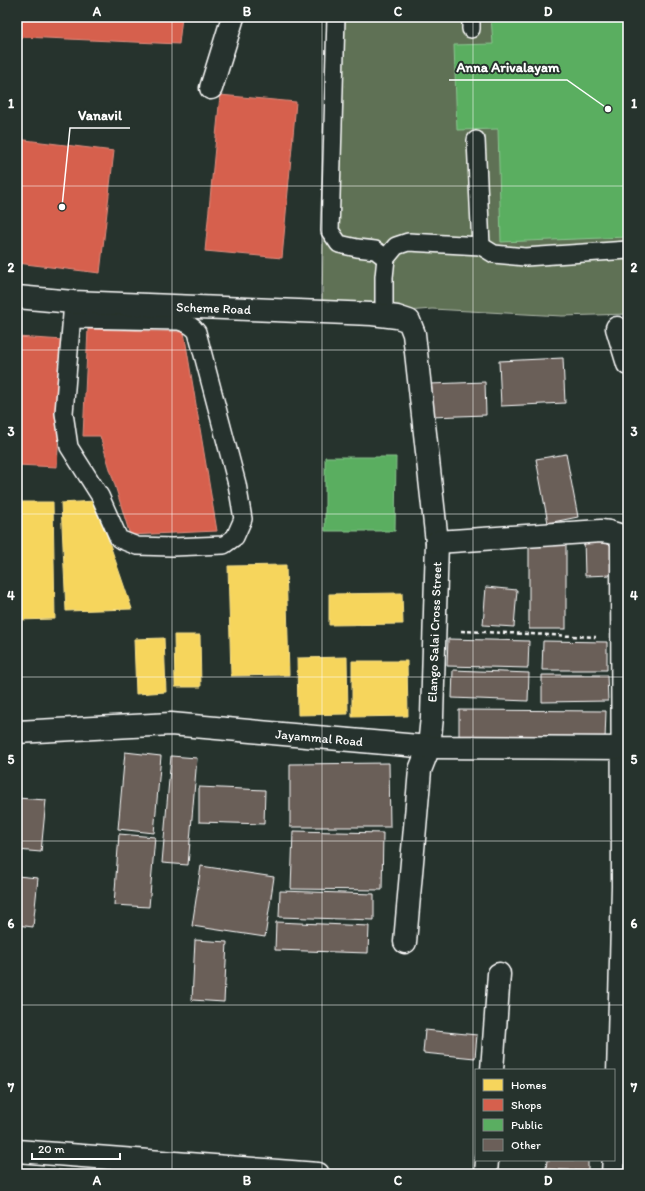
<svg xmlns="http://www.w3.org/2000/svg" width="645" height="1191" font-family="Itim,sans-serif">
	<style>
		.green { fill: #5f7154; stroke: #afb8aa }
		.homes { fill: #f6d55c; stroke: #f9e28d }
		.shops { fill: #d6604d; stroke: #e29082 }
		.public { fill: #5aae61; stroke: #8cc690 }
		.building { fill: #6b5f59; stroke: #fff }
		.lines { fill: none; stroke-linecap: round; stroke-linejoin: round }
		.service-casing { stroke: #fff; stroke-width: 20 }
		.minor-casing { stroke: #fff; stroke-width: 25 }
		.path { stroke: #fff; stroke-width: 2.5; stroke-dasharray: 4 3; stroke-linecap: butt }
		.service { stroke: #26332d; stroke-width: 17 }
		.minor { stroke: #26332d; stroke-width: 22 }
		.grid { fill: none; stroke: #fff; stroke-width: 1; stroke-opacity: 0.55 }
		.labels { text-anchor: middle; stroke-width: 4; stroke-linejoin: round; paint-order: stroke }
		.street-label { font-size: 13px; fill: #fff; stroke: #26332d }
		.leader { fill: none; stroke: #fff; stroke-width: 1.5 }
		.callout-dot { fill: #fff; stroke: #26332d; stroke-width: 1.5 }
		.callout-label { font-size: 14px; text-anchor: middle; font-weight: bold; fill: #fff; stroke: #26332d; stroke-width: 4; stroke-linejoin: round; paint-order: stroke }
		.neatline { fill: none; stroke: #fff; stroke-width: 1.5 }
		.grid-label { font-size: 13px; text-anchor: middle; font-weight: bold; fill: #fff }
	</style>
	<rect width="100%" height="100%" fill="#26332d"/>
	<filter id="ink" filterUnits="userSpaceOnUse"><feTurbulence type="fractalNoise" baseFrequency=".025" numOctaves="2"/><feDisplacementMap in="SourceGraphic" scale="8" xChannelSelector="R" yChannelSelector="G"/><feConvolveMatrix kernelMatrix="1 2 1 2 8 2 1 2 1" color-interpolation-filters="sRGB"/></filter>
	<g filter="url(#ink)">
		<path class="green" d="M327 17H628V314L562 316 432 309 407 311 322 303Z"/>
		<g class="homes">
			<path d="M95 501 132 609 66 611 61 503Z"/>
			<path d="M17 502H53L55 619 17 620Z"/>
			<path d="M286 565 289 675 231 676 228 566Z"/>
			<path d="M402 593 403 624 329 625V594Z"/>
			<path d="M174 635H200L201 687H175Z"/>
			<path d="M164 638 166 692 136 694 134 639Z"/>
			<path d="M347 657 348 714 298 715 297 658Z"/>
			<path d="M352 661H407L408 716 352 717Z"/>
			<path d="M621 1156 628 1157V1174H620Z"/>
		</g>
		<g class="shops">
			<path d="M17 17H182L179 44 23 37 17 44Z"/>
			<path d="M220 95 296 102 282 258 205 251Z"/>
			<path d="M17 139 114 151 100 273 17 263Z"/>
			<path d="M88 329 184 332 217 531 130 535 100 436H83Z"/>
			<path d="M17 337 64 340 57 467 17 465Z"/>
		</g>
		<g class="public">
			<path d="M491 17H628V237L501 242 498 129 457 130 454 45 493 44Z"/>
			<path d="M325 457H396L395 531H325Z"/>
		</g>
		<g class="building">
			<path d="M563 358 565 403 501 406 499 361Z"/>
			<path d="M485 382 486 415 431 417 430 384Z"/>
			<path d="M566 454 578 517 548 523 536 459Z"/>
			<path d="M584 538H611L612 575 585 576Z"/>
			<rect x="529" y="539" width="37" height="90"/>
			<path d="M486 587 517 590 514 627 483 625Z"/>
			<path d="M448 639 529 641 528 668 447 666Z"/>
			<path d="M543 641 607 642V670H542Z"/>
			<path d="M453 670 529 673 528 701 452 698Z"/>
			<path d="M542 675H607L608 701 542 702Z"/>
			<path d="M459 710 606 711 605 740 459 739Z"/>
			<path d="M125 752 161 756 154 833 118 829Z"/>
			<path d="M171 756 197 758 188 865 162 863Z"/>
			<path d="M389 763 390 827H290V764Z"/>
			<path d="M199 787 265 790 264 824 199 822Z"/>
			<path d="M17 798 46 800 41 852 17 850Z"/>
			<path d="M293 831 383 833 382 890 291 889Z"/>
			<path d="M119 834 155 837 149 907 114 905Z"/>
			<path d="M201 866 274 877 265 937 192 926Z"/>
			<path d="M17 876 38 878 33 927 17 925Z"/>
			<path d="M280 891 374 894V920L279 917Z"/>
			<path d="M276 922 369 926 368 953 275 950Z"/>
			<path d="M195 940 227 942 224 1002 192 1000Z"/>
			<path d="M425 1030 477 1035 475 1058 423 1053Z"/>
			<path d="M547 1160H588V1171L546 1169Z"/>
			<path d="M58 1170 81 1172V1174H58Z"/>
		</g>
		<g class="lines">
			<g class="service-casing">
				<g id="service">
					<path d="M336 17 330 231 339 244 357 248 375 250 386 258"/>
					<path d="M471 17V29"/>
					<path d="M481 246 494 254 525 257 628 250"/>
					<path d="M384 315V277L386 258 396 246 408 242 481 246 476 140"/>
					<path d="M72 319 179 321C187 324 192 325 197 332L237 484 243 519 235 537 224 545 172 547 137 546 119 539 100 496 69 447 64 413 73 302"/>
				</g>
			</g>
			<g class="minor-casing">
				<g id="minor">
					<path d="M211 88 233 17"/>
					<path id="s1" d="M17 297 73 302 372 314 397 317 409 321 414 334 437 542 432 717 429 747 420 770 405 942"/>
					<path d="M617 328 628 364"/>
					<path d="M437 542 601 531 609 532 619 535 622 543 623 886 618 1075 613 1174"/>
					<path id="s2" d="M17 732 171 724 429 747 628 748"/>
					<path d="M492 1070 499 974"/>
					<path d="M17 1151 318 1174"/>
					<path d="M486 1174 487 1160"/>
				</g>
			</g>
			<path class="path" d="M461 631 596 637"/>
			<use href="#service" class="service"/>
			<use href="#minor" class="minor"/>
		</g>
	</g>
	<path class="grid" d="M172 17V1174M322 17V1174M473 17V1174M17 186H628M17 350H628M17 514H628M17 677H628M17 841H628M17 1005H628"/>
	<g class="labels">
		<g class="street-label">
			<text dy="5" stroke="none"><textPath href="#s1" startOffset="197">Scheme Road</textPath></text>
			<text transform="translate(434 632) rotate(-88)" y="5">Elango Salai Cross Street</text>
			<text dy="5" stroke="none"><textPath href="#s2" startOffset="303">Jayammal Road</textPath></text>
		</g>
	</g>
	<path class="leader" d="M608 109L567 80H449M62 207L70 128H130"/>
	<g class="callout-dot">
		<circle cx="608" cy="109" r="4"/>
		<circle cx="62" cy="207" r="4"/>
	</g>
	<g class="callout-label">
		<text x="508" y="72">Anna Arivalayam</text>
		<text x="100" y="120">Vanavil</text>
	</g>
	<rect width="645" height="1191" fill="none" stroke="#26332d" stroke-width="44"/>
	<rect x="475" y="1069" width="140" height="92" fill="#26332d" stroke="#7d8581"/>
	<rect x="483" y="1079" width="20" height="12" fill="#f6d55c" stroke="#7d8581"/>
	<text x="511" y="1089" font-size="12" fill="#ffffff">Homes</text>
	<rect x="483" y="1099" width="20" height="12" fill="#d6604d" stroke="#7d8581"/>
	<text x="511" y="1109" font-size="12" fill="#ffffff">Shops</text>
	<rect x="483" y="1119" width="20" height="12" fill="#5aae61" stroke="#7d8581"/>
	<text x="511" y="1129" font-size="12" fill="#ffffff">Public</text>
	<rect x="483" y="1139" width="20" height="12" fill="#6b5f59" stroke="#7d8581"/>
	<text x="511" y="1149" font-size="12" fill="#ffffff">Other</text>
	<path d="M32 1153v6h88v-6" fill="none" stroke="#ffffff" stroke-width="2"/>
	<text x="38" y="1153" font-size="12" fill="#ffffff" stroke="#26332d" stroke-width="3" paint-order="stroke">20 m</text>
	<rect x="22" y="22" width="601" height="1147" class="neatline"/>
	<g class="grid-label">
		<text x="97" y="16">A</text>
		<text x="247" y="16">B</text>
		<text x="398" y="16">C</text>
		<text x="548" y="16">D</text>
		<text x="11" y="108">1</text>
		<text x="634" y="108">1</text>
		<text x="11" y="272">2</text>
		<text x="634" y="272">2</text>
		<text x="11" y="436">3</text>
		<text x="634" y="436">3</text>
		<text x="11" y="600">4</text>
		<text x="634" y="600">4</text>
		<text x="11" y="764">5</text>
		<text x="634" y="764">5</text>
		<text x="11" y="928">6</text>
		<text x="634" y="928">6</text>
		<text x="11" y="1092">7</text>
		<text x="634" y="1092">7</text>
		<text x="97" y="1185">A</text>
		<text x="247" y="1185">B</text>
		<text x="398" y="1185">C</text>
		<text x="548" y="1185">D</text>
	</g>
</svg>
